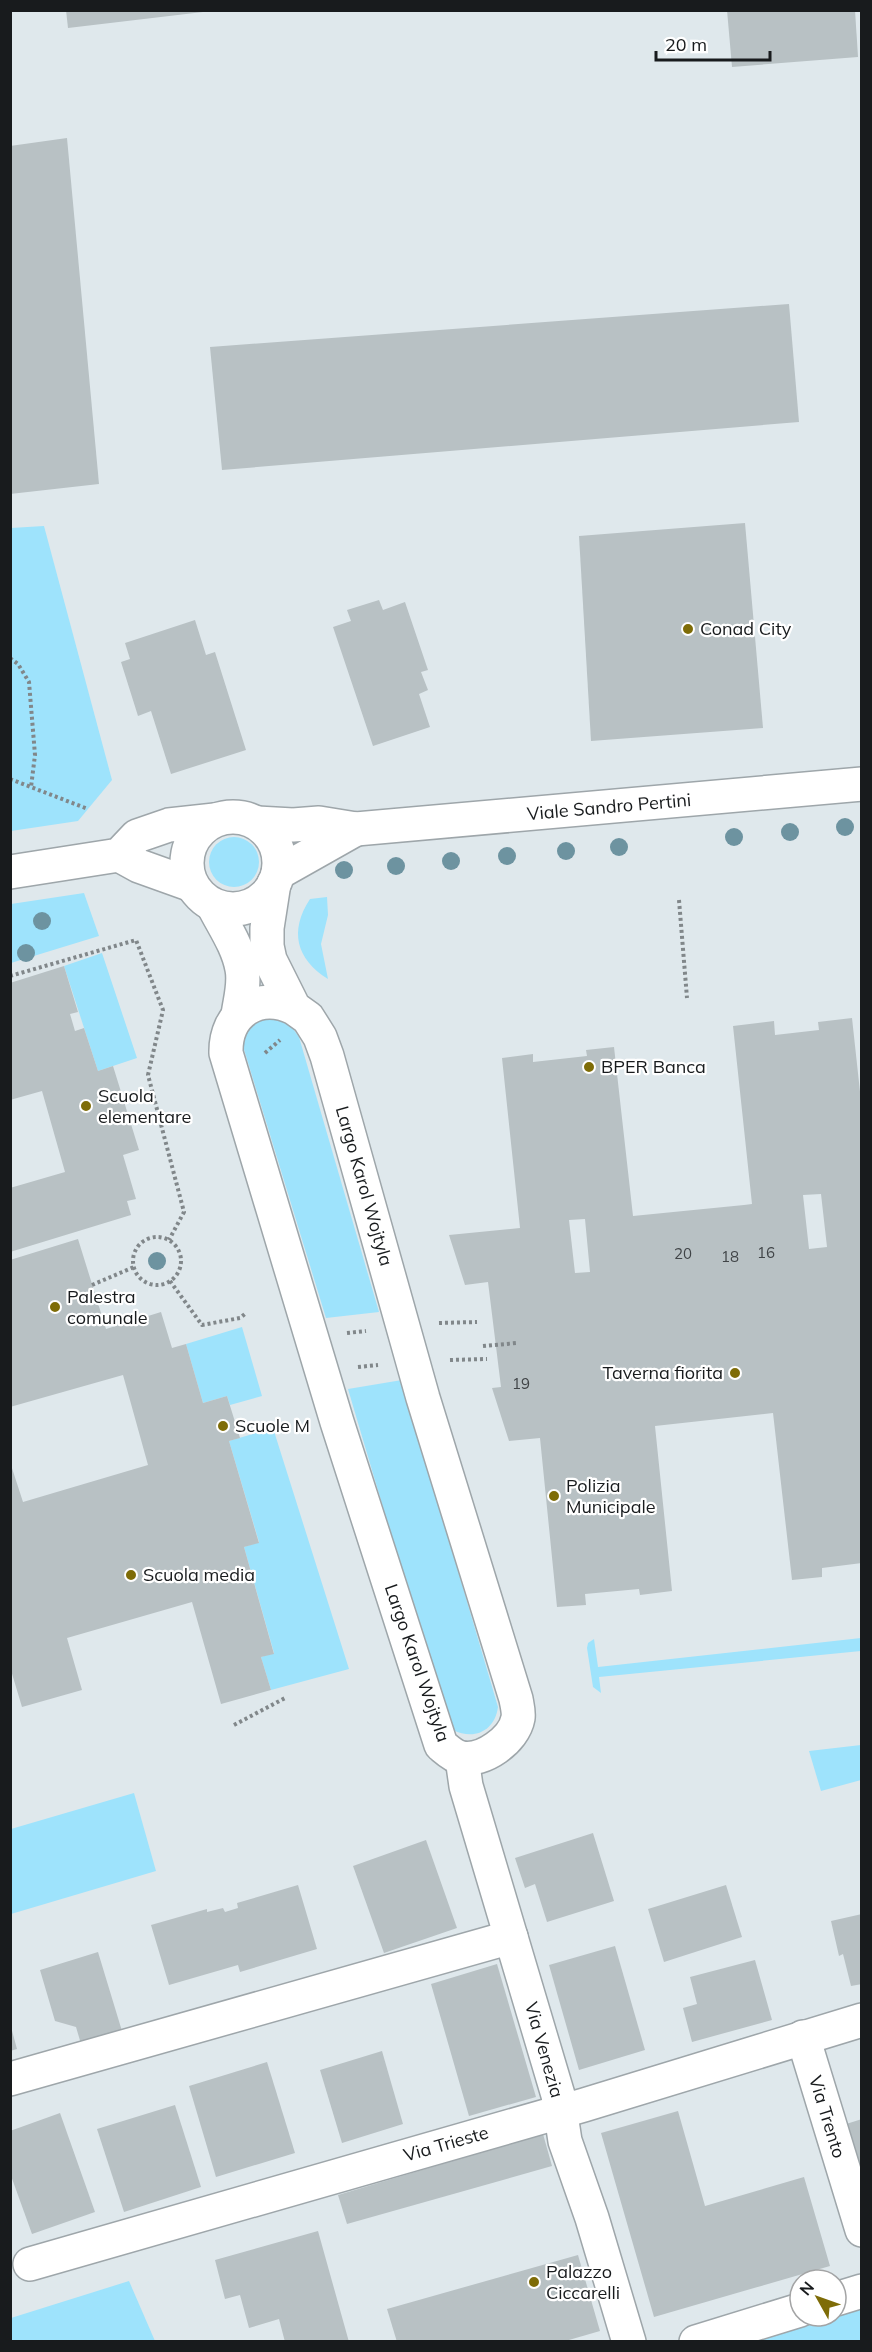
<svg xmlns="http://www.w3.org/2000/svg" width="872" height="2352" font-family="Mulish,sans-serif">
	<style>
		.green { fill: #9ee3fc }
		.building { fill: #b8c1c4; fill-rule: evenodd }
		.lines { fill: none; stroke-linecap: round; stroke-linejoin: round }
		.minor-casing { stroke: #9ea6aa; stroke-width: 36 }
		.path { stroke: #81878a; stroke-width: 4; stroke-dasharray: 3 3; stroke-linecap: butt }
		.minor { stroke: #fff; stroke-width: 33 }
		.tree { fill: #6d93a0 }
		.poi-dot { fill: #7e6c07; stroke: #fff; stroke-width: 2 }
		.labels { text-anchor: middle; stroke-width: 4.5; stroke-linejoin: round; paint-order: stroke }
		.number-label { font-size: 15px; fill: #404447 }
		.poi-label { font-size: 18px; fill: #181b1d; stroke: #fff; text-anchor: start }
		.street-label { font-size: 18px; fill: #181b1d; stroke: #fff }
	</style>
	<rect width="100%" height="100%" fill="#dfe8ec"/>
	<g class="green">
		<path d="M44 526 112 780 78 821 11 831V528Z"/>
		<circle cx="234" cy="862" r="25"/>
		<path d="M84 893 99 936 11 963V904Z"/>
		<path d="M327 897 328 915 321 944 328 979C296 959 289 931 310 899Z"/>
		<path d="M102 953 137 1058 98 1071 64 966Z"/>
		<path d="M260 1016 286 1019 299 1037 379 1312 326 1318 242 1043 243 1034Z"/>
		<path d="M242 1327 262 1396 230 1405 227 1396 203 1403 186 1344Z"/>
		<path d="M402 1380 498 1707C495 1730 475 1741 453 1730L419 1629 348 1389Z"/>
		<path d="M273 1428 349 1669 271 1690 261 1657 274 1653 244 1547 259 1542 229 1441Z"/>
		<path d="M861 1638V1651L599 1677 601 1693 593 1687 587 1648 588 1643 594 1639 598 1667Z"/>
		<path d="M861 1745V1780L821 1791 809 1751Z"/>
		<path d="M134 1793 156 1871 11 1914V1829Z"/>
		<path d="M129 2281 155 2341H11V2318Z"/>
		<path d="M861 2307V2341L747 2342Z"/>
	</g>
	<g class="building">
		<path d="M66 10H203V12L68 28Z"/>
		<path d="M727 10H855L858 57 732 67Z"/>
		<path d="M67 138 99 484 10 494V146Z"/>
		<path d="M789 304 799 422 222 470 210 347Z"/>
		<path d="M745 523 763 728 591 741 579 536Z"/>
		<path d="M379 600 383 610 405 602 428 670 421 672 428 690 419 694 430 727 373 746 333 627 351 621 347 610Z"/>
		<path d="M195 620 206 655 215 652 246 750 171 774 151 711 138 716 121 662 130 659 125 643Z"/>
		<path d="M64 966 78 1012 70 1014 75 1031 84 1028 98 1071 113 1066 139 1150 123 1155 136 1199 127 1201 131 1215 10 1252V1188L65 1172 42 1091 10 1100V1033L12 1032 10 1026V983Z"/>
		<path d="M852 1018 862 1110V1563L822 1568V1577L792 1580 773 1413 655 1426 672 1591 640 1595 639 1589 585 1594 586 1605 557 1607 540 1438 509 1441 492 1388 501 1387 488 1282 465 1285 449 1235 520 1228 502 1058 533 1054V1062L587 1056 586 1050 614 1047 633 1216 744 1205 752 1204 733 1026 774 1021 775 1035 819 1030 818 1022ZM821 1194 827 1247 809 1249 803 1195ZM585 1219 590 1272 575 1273 569 1220Z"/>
		<path d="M78 1239 106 1329 161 1312 172 1348 186 1344 203 1403 227 1396 240 1438 229 1441 259 1543 244 1547 274 1654 261 1657 271 1690 221 1704 192 1602 67 1638 82 1690 22 1707 10 1667V1462L23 1502 148 1465 123 1375 10 1407V1260Z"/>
		<path d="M593 1833 614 1901 547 1922 535 1884 525 1888 515 1858Z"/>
		<path d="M426 1840 457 1928 384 1953 353 1866Z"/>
		<path d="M298 1885 317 1949 240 1972 238 1965 169 1985 151 1925 207 1909V1912L223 1908 225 1912 238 1908 237 1903Z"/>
		<path d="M726 1885 742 1937 664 1962 648 1909Z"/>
		<path d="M862 1914V1984L851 1986 843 1954 839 1956 831 1921Z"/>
		<path d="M615 1946 645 2050 579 2070 549 1965Z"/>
		<path d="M98 1952 125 2041 84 2054 76 2027 55 2021 40 1970Z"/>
		<path d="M755 1960 772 2020 692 2042 683 2008 697 2004 690 1977Z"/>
		<path d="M497 1964 536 2097 469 2116 431 1984Z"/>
		<path d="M11 2027 17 2049 10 2051V2028Z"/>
		<path d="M382 2051 403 2124 342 2143 320 2070Z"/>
		<path d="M267 2062 295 2153 216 2177 189 2086Z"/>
		<path d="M175 2105 201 2187 124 2212 97 2129Z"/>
		<path d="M678 2111 705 2206 804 2177 830 2266 654 2317 601 2133Z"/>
		<path d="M60 2113 95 2212 32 2234 10 2173V2131Z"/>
		<path d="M862 2119V2185L843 2125Z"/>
		<path d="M543 2134 552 2166 347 2224 338 2195Z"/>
		<path d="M318 2231 349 2342H285L279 2319 249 2328 240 2295 225 2299 215 2260Z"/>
		<path d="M578 2255 600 2331 562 2342H397L387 2309Z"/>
	</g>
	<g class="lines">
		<g class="minor-casing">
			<g id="minor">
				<circle cx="233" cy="863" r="46"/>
				<path d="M257 823 293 825 319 823 356 829 862 784"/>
				<path d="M119 855 139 866 192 885"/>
				<path d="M10 872 119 855 137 836 169 825 215 820"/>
				<path d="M278 873 356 829"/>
				<path d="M274 883 267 928V946L270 960 294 1008 308 1018 320 1037 327 1056 423 1398 516 1699C517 1705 519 1712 518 1718 514 1740 483 1762 461 1758 453 1756 447 1750 441 1745L337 1422 226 1053C225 1013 258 991 294 1008"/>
				<path d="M213 905C223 925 238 946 242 969 245 984 240 1000 238 1015"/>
				<path d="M462 1758 466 1786 558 2095 565 2141 592 2218 629 2342"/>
				<path d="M803 2037 862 2230"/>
				<path d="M10 2079 511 1937"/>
				<path d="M30 2264 584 2105 862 2020"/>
				<path d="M836 2299 862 2291"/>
				<path d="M696 2342 800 2310"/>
			</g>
		</g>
		<g class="path">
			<path d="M10 658 18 664 29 682 35 755 31 787"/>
			<path d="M10 779 88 809"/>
			<path d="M679 900 687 998"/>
			<path d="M10 976 136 940 163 1010 148 1075 184 1212 169 1240"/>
			<path d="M265 1053 280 1040"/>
			<circle cx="157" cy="1261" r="24"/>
			<path d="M170 1281 202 1325 240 1318 246 1313"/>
			<path d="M92 1285 134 1267"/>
			<path d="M439 1323 477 1322"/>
			<path d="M347 1333 366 1331"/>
			<path d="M483 1346 517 1343"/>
			<path d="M450 1360 487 1359"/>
			<path d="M358 1367 378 1365"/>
			<path d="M234 1725 287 1697"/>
		</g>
		<use href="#minor" class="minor"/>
	</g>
	<g class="tree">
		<circle cx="845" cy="827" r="9"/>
		<circle cx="790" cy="832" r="9"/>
		<circle cx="734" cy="837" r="9"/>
		<circle cx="619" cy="847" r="9"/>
		<circle cx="566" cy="851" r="9"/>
		<circle cx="507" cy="856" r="9"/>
		<circle cx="451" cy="861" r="9"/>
		<circle cx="396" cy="866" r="9"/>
		<circle cx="344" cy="870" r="9"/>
		<circle cx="42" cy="921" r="9"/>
		<circle cx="26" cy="953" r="9"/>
		<circle cx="157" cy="1261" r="9"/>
	</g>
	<g class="poi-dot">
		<circle cx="688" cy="629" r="6"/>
		<circle cx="589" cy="1067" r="6"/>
		<circle cx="86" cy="1106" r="6"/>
		<circle cx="55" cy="1307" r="6"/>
		<circle cx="735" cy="1373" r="6"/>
		<circle cx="223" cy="1426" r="6"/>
		<circle cx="554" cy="1496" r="6"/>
		<circle cx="131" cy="1575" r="6"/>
		<circle cx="534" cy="2282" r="6"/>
	</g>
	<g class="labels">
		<g class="number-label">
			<text x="766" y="1258">16</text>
			<text x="683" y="1259">20</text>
			<text x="730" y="1262">18</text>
			<text x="521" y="1389">19</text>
		</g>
		<g class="poi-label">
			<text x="700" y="635">Conad City</text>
			<text x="601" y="1073">BPER Banca</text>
			<text x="98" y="1102">Scuola<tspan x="98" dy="21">elementare</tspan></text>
			<text x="67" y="1303">Palestra<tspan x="67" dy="21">comunale</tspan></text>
			<text x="723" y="1379" text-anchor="end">Taverna fiorita</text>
			<text x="235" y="1432">Scuole M</text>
			<text x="566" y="1492">Polizia<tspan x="566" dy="21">Municipale</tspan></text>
			<text x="143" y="1581">Scuola media</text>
			<text x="546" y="2278">Palazzo<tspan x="546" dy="21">Ciccarelli</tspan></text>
		</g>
		<g class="street-label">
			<text transform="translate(609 807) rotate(-5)" y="6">Viale Sandro Pertini</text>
			<text transform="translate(364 1186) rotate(74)" y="6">Largo Karol Wojtyla</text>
			<text transform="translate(417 1663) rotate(71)" y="6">Largo Karol Wojtyla</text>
			<text transform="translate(544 2050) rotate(74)" y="6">Via Venezia</text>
			<text transform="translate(827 2117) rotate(73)" y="6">Via Trento</text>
			<text transform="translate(446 2144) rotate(-16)" y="6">Via Trieste</text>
		</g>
	</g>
	<rect width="872" height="2352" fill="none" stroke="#181b1d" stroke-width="24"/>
	<g transform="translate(818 2298) rotate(310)"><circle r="28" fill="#ffffff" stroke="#a3a4a5" stroke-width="1.5"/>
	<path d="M0-4.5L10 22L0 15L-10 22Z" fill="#7e6c07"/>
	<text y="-9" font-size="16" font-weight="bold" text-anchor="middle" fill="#181b1d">N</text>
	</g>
	<path d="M656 51v9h114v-9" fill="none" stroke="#181b1d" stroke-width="3"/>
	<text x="665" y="51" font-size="18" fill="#181b1d" stroke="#ffffff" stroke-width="4.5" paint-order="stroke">20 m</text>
</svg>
